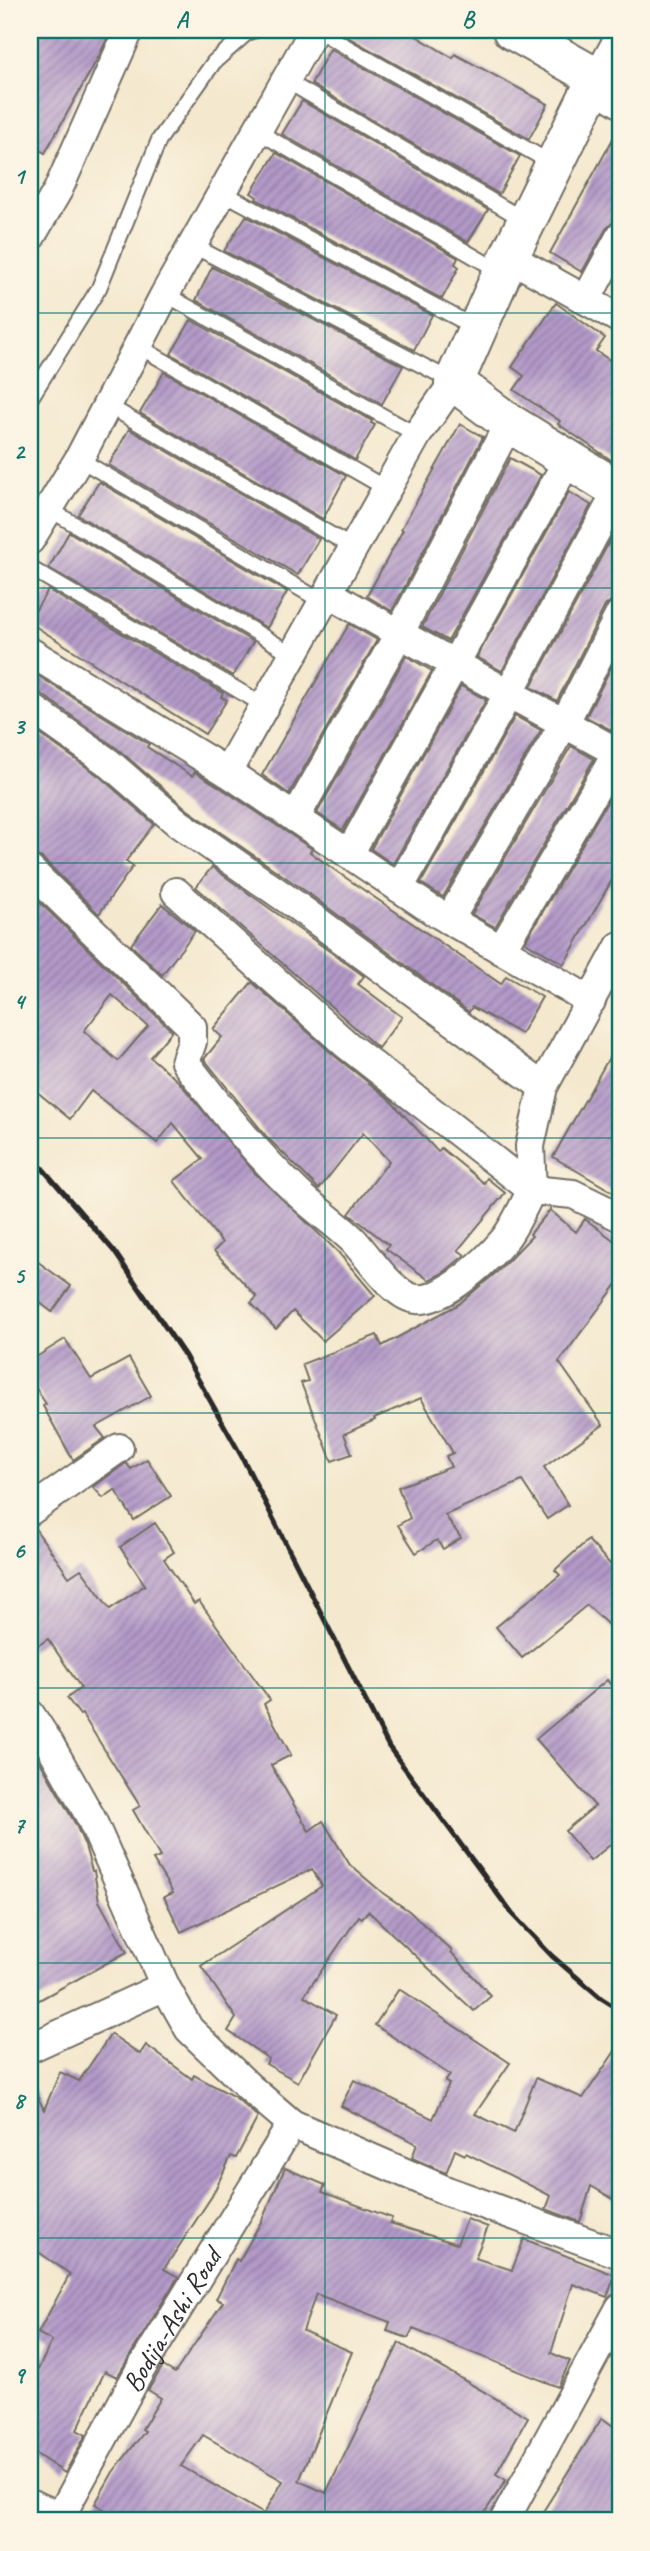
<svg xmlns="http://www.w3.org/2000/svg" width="650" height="2551" font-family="Caveat,sans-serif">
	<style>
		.building { fill: url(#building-hatch); fill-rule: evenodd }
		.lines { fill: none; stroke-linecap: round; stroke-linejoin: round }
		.lane-casing { stroke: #716d64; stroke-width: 18 }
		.street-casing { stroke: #716d64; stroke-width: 32 }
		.secondary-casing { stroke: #716d64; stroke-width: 42 }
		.lane { stroke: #fff; stroke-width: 14 }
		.street { stroke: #fff; stroke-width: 28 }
		.secondary { stroke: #fff; stroke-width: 38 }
		.rail { stroke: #2b2b2b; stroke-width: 5 }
		.grid { fill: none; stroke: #0f766e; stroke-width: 2; stroke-opacity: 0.55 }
		.labels { text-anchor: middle; stroke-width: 5; stroke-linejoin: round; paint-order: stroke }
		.street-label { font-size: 28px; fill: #2b2b2b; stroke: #fcf5e5 }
		.neatline { fill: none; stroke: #0f766e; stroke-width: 2.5 }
		.grid-label { font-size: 23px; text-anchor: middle; font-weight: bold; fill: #0f766e }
	</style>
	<defs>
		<pattern id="building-hatch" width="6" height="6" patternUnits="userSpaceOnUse" patternTransform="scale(1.75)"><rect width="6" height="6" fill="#b299c8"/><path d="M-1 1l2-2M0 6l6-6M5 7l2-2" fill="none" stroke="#917da3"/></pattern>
	</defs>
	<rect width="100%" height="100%" fill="#fcf5e5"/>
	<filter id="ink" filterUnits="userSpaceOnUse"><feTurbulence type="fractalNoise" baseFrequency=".0143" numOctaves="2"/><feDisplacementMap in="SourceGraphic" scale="14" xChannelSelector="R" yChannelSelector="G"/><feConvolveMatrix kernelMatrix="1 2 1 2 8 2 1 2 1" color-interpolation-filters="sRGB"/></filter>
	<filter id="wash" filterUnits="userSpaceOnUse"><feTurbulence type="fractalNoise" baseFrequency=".00686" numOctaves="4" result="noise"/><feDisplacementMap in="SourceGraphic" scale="28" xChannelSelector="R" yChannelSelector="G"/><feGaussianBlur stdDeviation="1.57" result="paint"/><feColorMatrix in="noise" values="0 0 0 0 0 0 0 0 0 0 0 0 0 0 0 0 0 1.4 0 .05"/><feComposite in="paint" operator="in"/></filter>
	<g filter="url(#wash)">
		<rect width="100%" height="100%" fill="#f4e8ce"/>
		<g id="blocks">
			<g class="building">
				<path d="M30 30H111L100 54 45 153 30 144Z"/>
				<path d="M340 30H406L453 58 455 54 548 104 529 139 339 32Z"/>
				<path d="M330 49 520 156 499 194 311 84Z"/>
				<path d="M302 101 488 210 468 242 282 134Z"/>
				<path d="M620 126V220L612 223 606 229 582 272 550 253Z"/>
				<path d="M276 153 458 258 455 264 459 267 442 299 256 199 257 197 251 193Z"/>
				<path d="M246 216 432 315 414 350 224 251Z"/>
				<path d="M212 267 403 366 382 404 196 300Z"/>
				<path d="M556 303 605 338 596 351 620 367V466L558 424 560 421 514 390 524 376 512 367Z"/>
				<path d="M191 320 372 421 371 423 375 425 355 460 171 354Z"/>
				<path d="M164 372 346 476 323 519 140 413Z"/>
				<path d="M460 424 483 437 392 611 367 596 403 530 401 529Z"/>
				<path d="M129 429 319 539 298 575 109 465Z"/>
				<path d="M510 458 541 475 448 641 422 627Z"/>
				<path d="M99 482 287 592 267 628 78 515Z"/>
				<path d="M569 492 591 505 502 671 477 657Z"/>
				<path d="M620 522V598L612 600 605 606 557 701 531 687Z"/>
				<path d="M69 532 253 642 233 676 49 568Z"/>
				<path d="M48 590 223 693 221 697 227 700 205 734 30 623V619Z"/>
				<path d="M349 624 377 640 289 794 262 775Z"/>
				<path d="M620 650V731L615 732 586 717Z"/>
				<path d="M406 656 432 671 343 830 317 813Z"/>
				<path d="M30 671 147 743 149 744 147 747 192 776 195 772 218 786 312 849 310 852 336 871 501 984 506 976 542 997 521 1034 472 1007 469 1012 304 890 188 810 119 750 40 693 30 691Z"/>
				<path d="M461 686 486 700 393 864 371 849Z"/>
				<path d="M515 716 541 730 443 897 421 883Z"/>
				<path d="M30 727 99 776 154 824 126 861 133 866 99 914 42 858 30 854Z"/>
				<path d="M571 746 594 759 495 927 472 914Z"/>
				<path d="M620 780V866L564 964 525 942Z"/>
				<path d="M212 867 364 976 358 984 402 1017 378 1048 196 887Z"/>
				<path d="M30 893 172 1031 150 1057 179 1082 256 1174 338 1252 375 1296 323 1341 293 1311 276 1329 251 1303 257 1297 214 1251 222 1243 174 1181 203 1159 173 1123 157 1143 91 1091 70 1119 30 1086ZM112 995 148 1026 118 1061 84 1031Z"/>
				<path d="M162 904 195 931 162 975 131 945Z"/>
				<path d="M252 982 336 1057 388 1098 438 1152 441 1148 484 1183 487 1178 505 1193 458 1250 465 1255 443 1273 429 1280 386 1249 389 1245 349 1214 389 1161 363 1133 319 1189 266 1136 204 1059 222 1037 213 1029Z"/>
				<path d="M620 1038V1196L553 1157Z"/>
				<path d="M550 1210 576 1232 585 1219 620 1245V1280L559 1362 603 1425 544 1467 568 1505 547 1519 522 1481 445 1515 461 1538 443 1549 437 1540 416 1553 398 1525 410 1518 398 1487 451 1467 446 1456 453 1453 421 1398 374 1418 375 1420 344 1434 352 1454 332 1461 301 1383 308 1381 302 1364 377 1335 382 1346 459 1304 498 1271 532 1236 530 1234Z"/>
				<path d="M30 1256 71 1286 52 1312 30 1295Z"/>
				<path d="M65 1339 91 1379 129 1358 151 1396 96 1427 105 1438 73 1460 43 1406 46 1404 30 1379V1361Z"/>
				<path d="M147 1459 171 1496 134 1520 115 1490 103 1498 93 1487 126 1463 131 1469Z"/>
				<path d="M155 1523 174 1552 164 1559 194 1604 199 1601 270 1700 264 1704 291 1755 271 1765 309 1831 323 1821 350 1865 384 1894 409 1911 452 1951 451 1952 491 1996 474 2011 368 1911 362 1918 359 1916 304 1996 336 2015 298 2082 266 2064 269 2059 228 2031 236 2018 201 1966 322 1886 312 1869 181 1932 164 1897 173 1893 153 1860 160 1857 133 1810 140 1806 82 1714 80 1715 67 1698 81 1688 48 1639 30 1651V1527H34L69 1577 81 1569 110 1609 145 1585 120 1547Z"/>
				<path d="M588 1540 620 1575V1636L587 1605 522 1658 496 1627 560 1575 555 1570Z"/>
				<path d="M607 1680 620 1696V1837L590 1861 565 1831 595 1806 536 1739Z"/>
				<path d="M30 1744 76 1825 85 1846 92 1871H94L99 1901 127 1952 30 2005Z"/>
				<path d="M399 1989 510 2063 475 2114 514 2133 536 2078 583 2098 620 2044V2203L591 2186 580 2222 546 2209 551 2196 466 2153 465 2155 455 2150 446 2173 412 2158 417 2144 341 2106 354 2080 433 2119 449 2084 445 2082 450 2075 375 2025Z"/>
				<path d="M111 2034 140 2054 146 2045 192 2079 194 2075 235 2097 258 2117 236 2158 231 2156 212 2196 164 2269 178 2277 117 2377 105 2371 77 2430 86 2435 65 2473 30 2450V2386L52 2341 38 2333 70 2274 30 2246V2081L44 2110 60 2072 79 2081Z"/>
				<path d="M285 2168 325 2185 322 2192 392 2218 390 2223 457 2244 467 2219 488 2227 475 2258 512 2270 524 2239 615 2275 607 2297 573 2284 551 2353 570 2361 558 2387 413 2329 408 2338 387 2331 390 2322 316 2294 303 2331 352 2352 299 2481 326 2493 399 2343 528 2417 496 2474 506 2480 479 2521H124L95 2504 113 2472 145 2431 142 2429 161 2398 148 2390 163 2366 175 2373 223 2302 216 2299 236 2259 239 2261 262 2220ZM203 2435 283 2481 264 2514 181 2466Z"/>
				<path d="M602 2418 620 2431V2521H537Z"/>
			</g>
		</g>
	</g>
	<g filter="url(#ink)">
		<use href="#blocks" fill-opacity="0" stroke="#716d64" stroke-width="2"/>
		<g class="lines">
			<g class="lane-casing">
				<g id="lane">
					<path d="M317 30 553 164"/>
					<path d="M285 80 526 221"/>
					<path d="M257 131 501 272"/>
					<path d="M222 192 476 328"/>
					<path d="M192 245 452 381"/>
					<path d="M165 294 417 435"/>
					<path d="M138 346 387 489"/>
					<path d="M30 399 99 288 159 140 214 62 248 32 256 30"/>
					<path d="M107 405 354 548"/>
					<path d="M79 459 323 602"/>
					<path d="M49 509 294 655"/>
					<path d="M30 568 265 706"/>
				</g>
			</g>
			<g class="street-casing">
				<g id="street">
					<path d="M597 78 620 36"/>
					<path d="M593 86 620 103"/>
					<path d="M30 238 58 190 129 30"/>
					<path d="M509 257 620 319"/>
					<path d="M586 300 620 237"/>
					<path d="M30 540 79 459 165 294 314 30"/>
					<path d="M328 593C424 649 523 700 620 754"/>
					<path d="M30 652 227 772 432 910 591 1001"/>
					<path d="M30 707 109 763 178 823 294 904 543 1087"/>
					<path d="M227 772 417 435 454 382"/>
					<path d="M295 818 399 634 509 423"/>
					<path d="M349 854 568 460"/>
					<path d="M30 870 192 1027V1042L185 1062C221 1109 256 1154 299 1194 316 1210 335 1223 352 1239 368 1255 394 1298 417 1299 443 1302 487 1260 503 1241 515 1227 523 1206 532 1190L573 1194 620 1217"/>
					<path d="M399 888 509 693 618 490"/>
					<path d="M176 892 347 1045 532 1190"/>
					<path d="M449 920 564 724 620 614"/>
					<path d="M501 950 620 748"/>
					<path d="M532 1190 530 1146 543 1087 620 946"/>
					<path d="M30 1511 119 1448"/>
					<path d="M30 1714 49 1743 91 1818 165 1986 189 2029 249 2087 292 2124 447 2191 620 2254"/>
					<path d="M30 2048 165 1986"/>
					<path d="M30 2503 70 2521"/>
					<path id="s1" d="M58 2521 139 2372 292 2124"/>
					<path d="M504 2521 620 2308"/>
				</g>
			</g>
			<g class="secondary-casing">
				<path id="secondary" d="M512 30 597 78 509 257 454 382 509 423 620 491"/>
			</g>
			<use href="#lane" class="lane"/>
			<use href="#street" class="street"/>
			<use href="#secondary" class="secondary"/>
			<path class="rail" d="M30 1154 114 1251 185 1356 242 1457 389 1747 513 1915 552 1956 601 1998 620 2010"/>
		</g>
	</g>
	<path class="grid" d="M325 30V2521M30 313H620M30 588H620M30 863H620M30 1138H620M30 1413H620M30 1688H620M30 1963H620M30 2238H620"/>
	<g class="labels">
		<g class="street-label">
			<text dy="10" stroke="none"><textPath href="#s1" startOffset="231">Bodija-Ashi Road</textPath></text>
		</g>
	</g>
	<rect width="650" height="2551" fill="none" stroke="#fcf5e5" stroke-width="77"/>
	<rect x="38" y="38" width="574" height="2474" class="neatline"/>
	<g class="grid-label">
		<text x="182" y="27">A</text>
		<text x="468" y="27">B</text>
		<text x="19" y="184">1</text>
		<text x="19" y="459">2</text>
		<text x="19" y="734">3</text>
		<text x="19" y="1009">4</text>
		<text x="19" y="1283">5</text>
		<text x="19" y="1558">6</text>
		<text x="19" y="1833">7</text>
		<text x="19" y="2108">8</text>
		<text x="19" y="2383">9</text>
	</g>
</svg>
